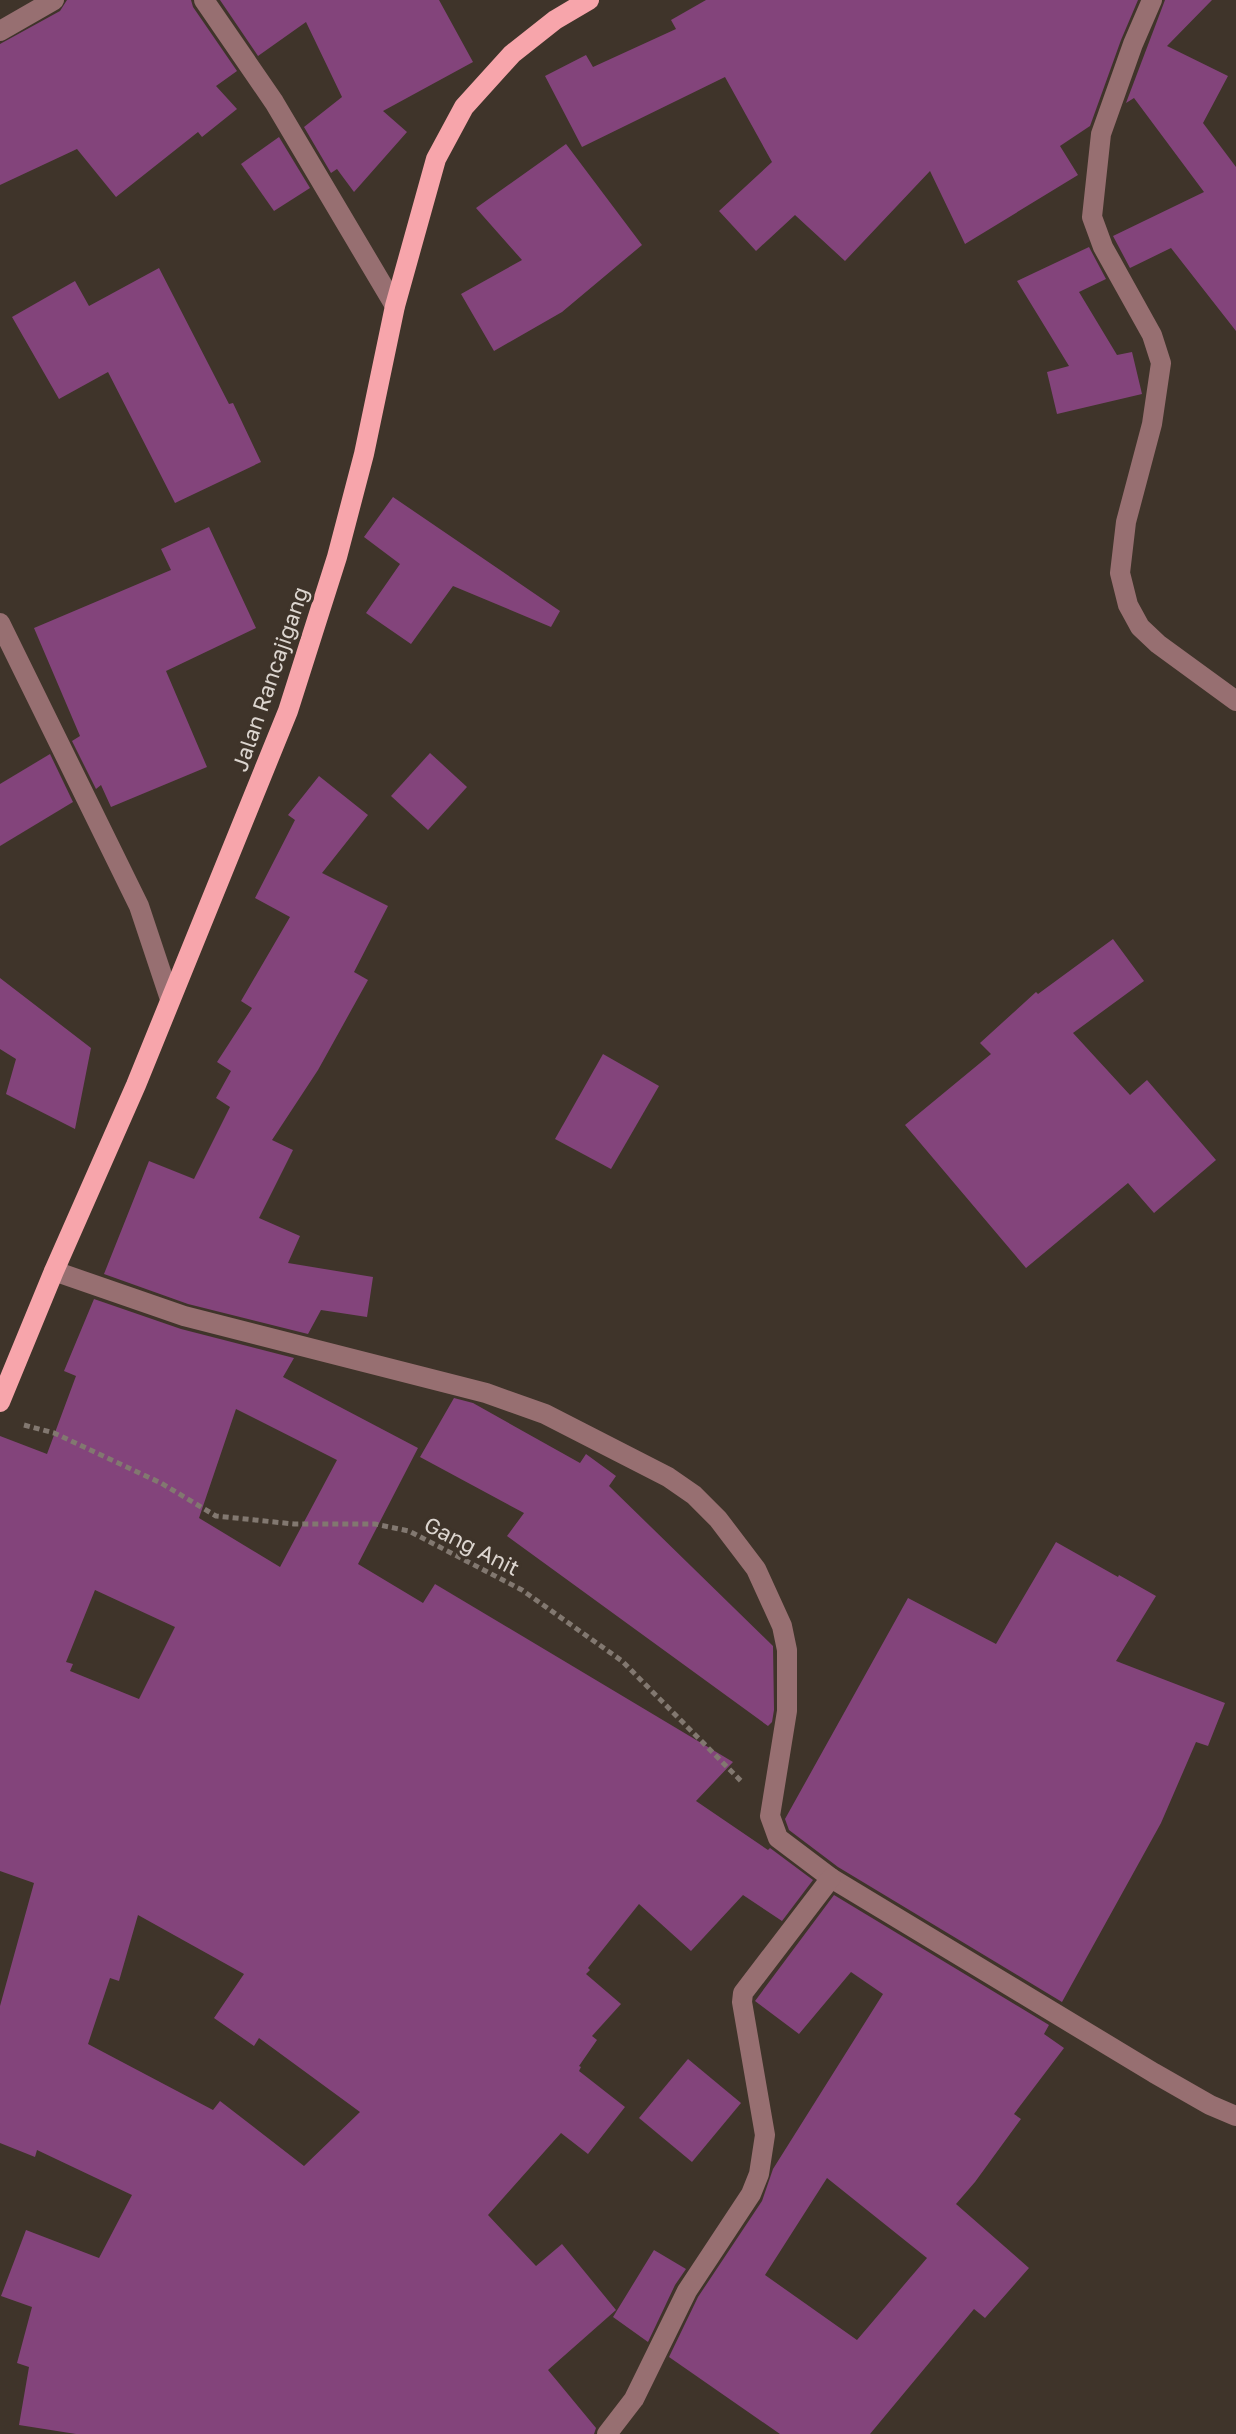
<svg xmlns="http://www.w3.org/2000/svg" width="1236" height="2434" font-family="'Golos Text',sans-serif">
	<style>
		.building { fill: #83447b; fill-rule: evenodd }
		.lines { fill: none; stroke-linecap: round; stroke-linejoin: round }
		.path { stroke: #827870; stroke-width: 5; stroke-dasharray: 6 4; stroke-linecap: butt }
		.minor { stroke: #976f71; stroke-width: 20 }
		.major { stroke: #f7a5ab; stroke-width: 20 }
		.labels { text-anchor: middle; stroke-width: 6; stroke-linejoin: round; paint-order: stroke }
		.street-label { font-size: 22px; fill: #dcd5cf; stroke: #3f342a }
	</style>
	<rect width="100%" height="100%" fill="#3f342a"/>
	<g class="building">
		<path d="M67 0H191L193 7 237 71 216 86 237 109 202 137 198 132 116 197 77 149 0 185V44L60 11Z"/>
		<path d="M220 0H439L473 62 383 111 407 132 354 192 337 169 331 173 304 127 342 97 306 22 258 56Z"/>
		<path d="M706 0H1138L1121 40 1090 126 1060 146 1078 175 965 244 930 171 845 261 795 215 756 251 719 211 772 162 725 77 582 147 545 76 586 55 593 67 676 29 671 20Z"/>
		<path d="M1165 0H1212L1167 46 1228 76 1203 123 1236 167V331L1171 248 1130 268 1113 236 1204 192 1134 98 1126 103Z"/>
		<path d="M279 137 310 188 274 211 241 164Z"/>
		<path d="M566 144 642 245 562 312 494 351 461 294 522 260 476 208Z"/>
		<path d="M1089 247 1106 279 1079 292 1117 355 1132 352 1142 394 1057 414 1047 372 1069 366 1017 281Z"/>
		<path d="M159 268 229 404 233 403 261 462 175 503 108 372 59 399 12 317 75 281 89 306Z"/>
		<path d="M393 497 560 611 551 627 453 586 411 644 366 613 400 564 364 537Z"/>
		<path d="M209 527 256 628 166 671 207 767 111 807 101 785 96 789 72 741 80 736 34 628 171 570 161 549Z"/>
		<path d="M430 753 467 787 428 830 391 796Z"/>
		<path d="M50 754 73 802 0 846V784Z"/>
		<path d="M319 776 368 815 322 873 388 906 354 972 368 980 318 1070 272 1140 293 1150 259 1218 300 1236 288 1263 373 1277 367 1317 321 1310 308 1334 188 1304 104 1274 149 1161 194 1179 230 1107 216 1098 231 1071 217 1062 252 1008 241 1001 290 917 255 898 295 820 288 815Z"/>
		<path d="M1113 939 1144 981 1073 1033 1130 1095 1147 1080 1216 1160 1154 1213 1128 1183 1026 1268 905 1125 991 1054 980 1043 1036 992 1038 994Z"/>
		<path d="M0 978 91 1048 75 1129 6 1094 16 1059 0 1049Z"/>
		<path d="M603 1054 659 1086 611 1169 555 1139Z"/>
		<path d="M94 1299 181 1329 294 1358 283 1377 418 1448 358 1564 423 1603 435 1584 733 1762 696 1801 768 1850 770 1848 813 1880 782 1921 743 1895 691 1951 639 1904 588 1968 590 1970 586 1974 621 2004 592 2036 597 2040 579 2066 581 2067 579 2071 625 2107 588 2154 561 2133 488 2215 536 2266 562 2244 616 2310 548 2370 596 2428 594 2434H76L19 2425 29 2367 17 2363 32 2307 1 2296 26 2230 99 2258 132 2195 37 2150 35 2157 0 2143V2006L34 1883 0 1871V1436L47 1454 76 1376 64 1371ZM236 1409 337 1460 280 1567 199 1518ZM95 1590 175 1627 139 1699 70 1671 73 1664 66 1662ZM138 1915 244 1974 214 2018 254 2046 259 2038 360 2112 304 2166 220 2101 213 2110 88 2044 110 1978 119 1981Z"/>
		<path d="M454 1398 473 1403 580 1463 586 1454 616 1476 609 1486 773 1646 774 1710 772 1722 768 1726 507 1536 524 1513 420 1457Z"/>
		<path d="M1056 1542 1118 1577 1119 1575 1156 1596 1116 1661 1225 1703 1208 1746 1196 1742 1161 1823 1062 2002 838 1867 789 1830 785 1819 908 1598 996 1644Z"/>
		<path d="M834 1895 1049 2025 1044 2034 1064 2048 1014 2114 1021 2119 975 2182 956 2204 1029 2268 985 2318 974 2309 870 2434H780L669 2357 698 2297 762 2201 773 2169 883 1994 851 1972 799 2034 755 2001ZM827 2178 927 2258 857 2340 765 2275Z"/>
		<path d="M688 2059 741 2103 692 2162 639 2118Z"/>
		<path d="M654 2250 686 2269 675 2285 648 2342 613 2317Z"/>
	</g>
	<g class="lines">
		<path class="path" d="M24 1425 54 1433 161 1483 216 1516 294 1524H375L409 1531 522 1590 622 1661 741 1781"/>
		<g class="minor">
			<path d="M204 0 274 102 395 306"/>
			<path d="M1152 0 1133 44 1101 134 1092 217 1103 247 1152 335 1161 363 1152 424 1126 522 1120 573 1128 605 1140 627 1158 644 1236 701"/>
			<path d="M0 31 54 0"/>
			<path d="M0 623 139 906 170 999"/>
			<path d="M54 1271 184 1316 486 1393 545 1414 668 1477 694 1495 718 1519 756 1569 782 1626 787 1650V1711L770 1816 778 1838 831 1878 1154 2073 1210 2105 1236 2116"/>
			<path d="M607 2434 634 2399 687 2291 751 2194 759 2174 765 2135 742 2002 743 1993 831 1878"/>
		</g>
		<path class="major" d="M0 1402 54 1271 136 1085 288 711 337 557 364 454 395 306 436 159 464 107 512 54 555 20 589 0"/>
	</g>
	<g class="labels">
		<g class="street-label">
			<text transform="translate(270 679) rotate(-71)" y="8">Jalan Rancajigang</text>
			<text transform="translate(472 1546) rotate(27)" y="8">Gang Anit</text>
		</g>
	</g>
</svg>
